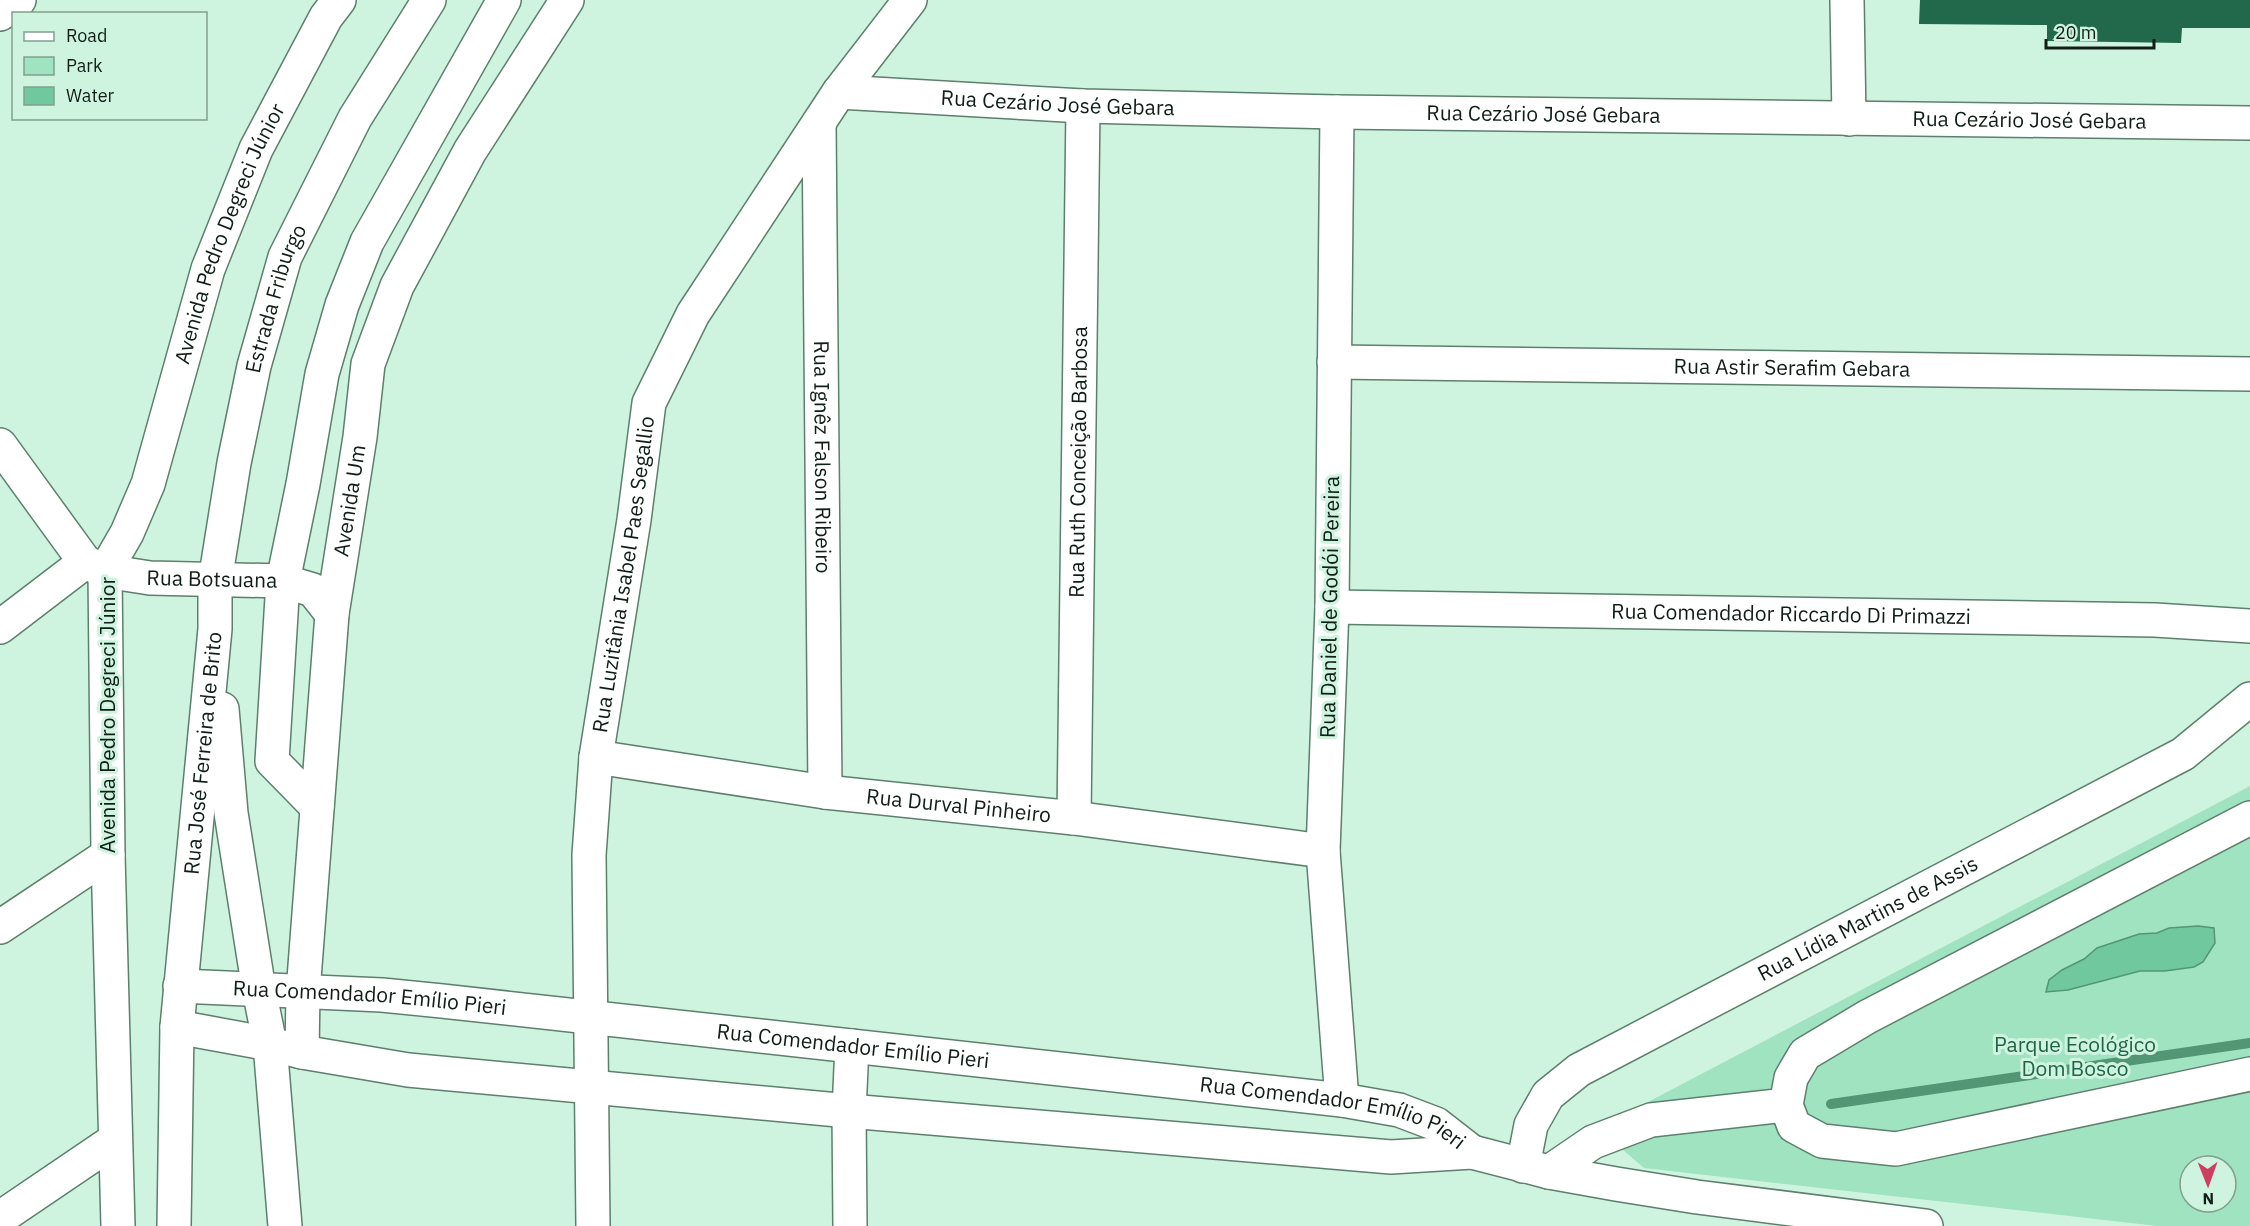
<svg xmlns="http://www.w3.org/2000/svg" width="2250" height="1226" font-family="'IBM Plex Sans',sans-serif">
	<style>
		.green { fill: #a0e3c0; fill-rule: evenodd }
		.water { fill: #70c99e; stroke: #539676; stroke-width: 1.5 }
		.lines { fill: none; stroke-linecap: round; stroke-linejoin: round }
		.stream { stroke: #539676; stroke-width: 10 }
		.building { fill: #22684a }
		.minor-casing { stroke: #5d7f6d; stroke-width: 36 }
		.major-casing { stroke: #5d7f6d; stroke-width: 36 }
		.minor { stroke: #fff; stroke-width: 33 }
		.major { stroke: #fff; stroke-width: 33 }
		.labels { text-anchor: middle; stroke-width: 6; stroke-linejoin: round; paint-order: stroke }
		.street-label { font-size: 21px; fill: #101e17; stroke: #cef4df }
		.park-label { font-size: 21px; fill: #226448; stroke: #cef4df }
	</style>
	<rect width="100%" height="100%" fill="#cef4df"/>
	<path class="green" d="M2250 786V1226H2157L1644 1168 1616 1144 1646 1103ZM2190 1166H2226V1202H2190Z"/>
	<path class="water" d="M2198 926 2214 928 2215 943 2203 962 2194 967 2165 971H2140L2068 990 2046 992 2049 980 2062 970 2084 959 2097 948 2139 934 2157 933 2169 928Z"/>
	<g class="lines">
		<path class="stream" d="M1831 1104 2250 1043"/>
	</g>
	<path class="building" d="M1920 0H2250V28H2182L2181 43 2047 41V25L1919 24Z"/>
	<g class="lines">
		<g class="minor-casing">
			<g id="minor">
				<path d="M1847 0 1849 119"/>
				<path d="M0 14 19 0"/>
				<path id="s1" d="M839 92 1083 106 1337 112 2250 123"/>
				<path d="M1337 112 1332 607 1323 851 1342 1100"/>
				<path id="s2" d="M819 123 825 792"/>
				<path id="s3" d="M1334 362 2250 374"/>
				<path id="s4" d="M0 445 85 562 105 571 150 578 283 581 313 590 332 614"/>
				<path id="s5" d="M1332 607 2155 620 2250 626"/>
				<path d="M0 627 85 562"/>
				<path id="s6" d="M596 757 825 792 1074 818 1323 851"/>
				<path d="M317 807 272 761 283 581 303 484 322 374 342 305 367 242 504 0"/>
				<path id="s7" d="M1074 818 1083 106"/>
				<path d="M2250 818 1867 1017 1805 1054 1791 1078 1786 1105 1794 1126 1822 1141 1896 1149 2250 1074"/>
				<path d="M0 927 108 855"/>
				<path id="s8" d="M180 986 382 995 442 1001 1342 1100 1399 1110 1436 1124 1472 1152"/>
				<path d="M177 1027 270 1044 302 1052 408 1070 849 1111 1391 1157 1472 1152 1549 1172 1616 1184 1697 1197 1926 1226"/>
				<path id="s9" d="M302 1052 303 992 332 614 360 437 368 364 397 286 470 151 567 0"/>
				<path id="s10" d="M1523 1166 1531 1125 1548 1095 1579 1070 2183 754 2250 699"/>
				<path d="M1549 1172 1593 1142 1651 1120 1786 1105"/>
				<path d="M0 1218 115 1140"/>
				<path id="s11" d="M118 1226 108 855 105 571 127 533 148 484 208 269 256 149 326 17 339 0"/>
				<path id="s12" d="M593 1226 589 855 596 757 634 520 649 403 693 314 839 92 910 0"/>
				<path d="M850 1226 849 1111 852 1046"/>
			</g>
		</g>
		<g class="major-casing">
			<g id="major">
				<path d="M222 709 231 813 259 990 270 1044 285 1226"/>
				<path id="s13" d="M174 1226 177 1027 215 629V581L234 463 254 366 285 257 355 118 429 0"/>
			</g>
		</g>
		<use href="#minor" class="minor"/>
		<use href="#major" class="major"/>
	</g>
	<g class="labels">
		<g class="street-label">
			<text dy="7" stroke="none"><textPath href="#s1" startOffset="219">Rua Cezário José Gebara</textPath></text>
			<text dy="7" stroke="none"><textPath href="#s1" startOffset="705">Rua Cezário José Gebara</textPath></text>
			<text dy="7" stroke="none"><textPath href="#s1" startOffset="1191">Rua Cezário José Gebara</textPath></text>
			<text dy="7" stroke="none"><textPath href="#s11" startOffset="1016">Avenida Pedro Degreci Júnior</textPath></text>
			<text dy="7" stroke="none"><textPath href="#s13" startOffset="936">Estrada Friburgo</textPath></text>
			<text dy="7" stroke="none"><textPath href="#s3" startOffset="458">Rua Astir Serafim Gebara</textPath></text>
			<text dy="7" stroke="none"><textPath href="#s2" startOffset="334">Rua Ignêz Falson Ribeiro</textPath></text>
			<text dy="7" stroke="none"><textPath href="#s7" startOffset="356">Rua Ruth Conceição Barbosa</textPath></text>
			<text dy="7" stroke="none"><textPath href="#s9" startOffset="554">Avenida Um</textPath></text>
			<text dy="7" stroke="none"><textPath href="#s12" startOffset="654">Rua Luzitânia Isabel Paes Segallio</textPath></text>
			<text dy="7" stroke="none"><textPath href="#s4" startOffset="274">Rua Botsuana</textPath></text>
			<text transform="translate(1330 607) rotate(-89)" y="7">Rua Daniel de Godói Pereira</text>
			<text dy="7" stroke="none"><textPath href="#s5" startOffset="459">Rua Comendador Riccardo Di Primazzi</textPath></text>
			<text transform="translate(108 715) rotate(-90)" y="7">Avenida Pedro Degreci Júnior</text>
			<text dy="7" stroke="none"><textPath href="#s13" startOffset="474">Rua José Ferreira de Brito</textPath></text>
			<text dy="7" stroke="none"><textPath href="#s6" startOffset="366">Rua Durval Pinheiro</textPath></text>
			<text dy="7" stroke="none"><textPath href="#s10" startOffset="442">Rua Lídia Martins de Assis</textPath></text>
			<text dy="7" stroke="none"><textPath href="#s8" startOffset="190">Rua Comendador Emílio Pieri</textPath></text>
			<text dy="7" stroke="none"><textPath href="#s8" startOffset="676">Rua Comendador Emílio Pieri</textPath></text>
			<text dy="7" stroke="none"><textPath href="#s8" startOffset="1162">Rua Comendador Emílio Pieri</textPath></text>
		</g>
		<g class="park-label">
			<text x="2075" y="1052">Parque Ecológico<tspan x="2075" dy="24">Dom Bosco</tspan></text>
		</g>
	</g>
	<rect x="12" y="12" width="195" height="108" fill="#cef4df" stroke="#829e8f" stroke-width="1.5"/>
	<rect x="24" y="32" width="30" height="9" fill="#ffffff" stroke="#829e8f" stroke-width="1.5"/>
	<text x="66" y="42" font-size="18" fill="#101e17">Road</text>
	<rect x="24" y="57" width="30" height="18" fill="#a0e3c0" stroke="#829e8f" stroke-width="1.5"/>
	<text x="66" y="72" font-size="18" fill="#101e17">Park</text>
	<rect x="24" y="87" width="30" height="18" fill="#70c99e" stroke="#829e8f" stroke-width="1.5"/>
	<text x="66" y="102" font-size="18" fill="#101e17">Water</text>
	<g transform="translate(2208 1184) rotate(179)"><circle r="28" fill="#cef4df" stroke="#829e8f" stroke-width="1.5"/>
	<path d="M0-4.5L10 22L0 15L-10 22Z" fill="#ce3e5f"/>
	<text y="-9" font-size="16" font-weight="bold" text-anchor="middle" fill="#101e17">N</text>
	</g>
	<path d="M2046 39v9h108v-9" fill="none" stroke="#101e17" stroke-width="3"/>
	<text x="2055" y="39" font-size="18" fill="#101e17" stroke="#cef4df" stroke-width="4.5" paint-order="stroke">20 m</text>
</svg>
